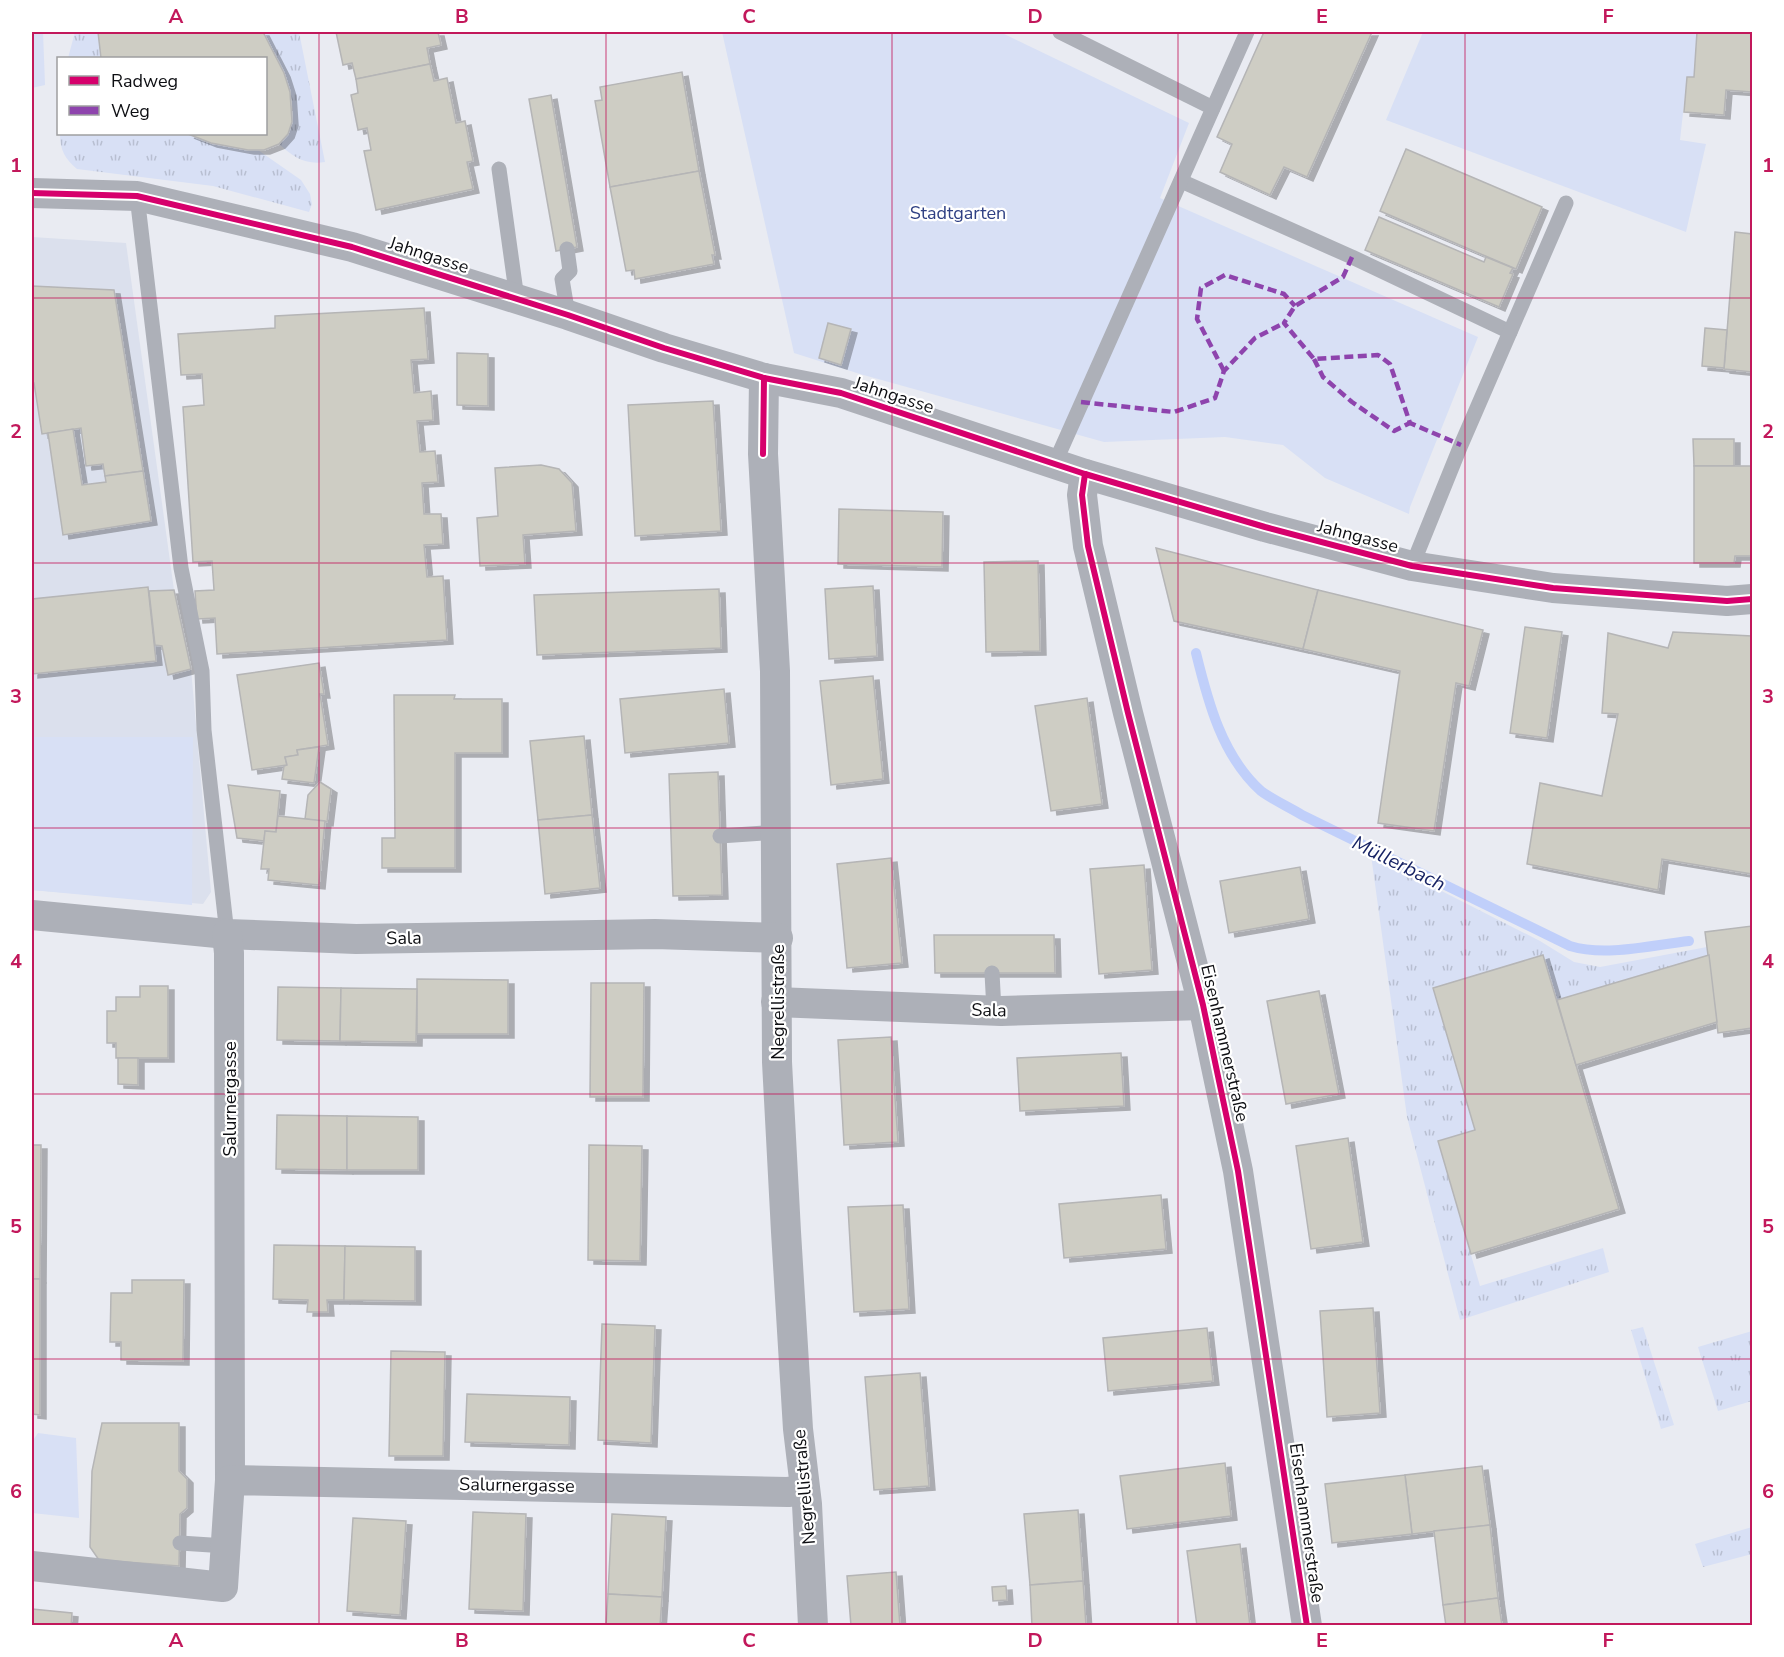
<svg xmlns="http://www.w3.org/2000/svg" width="1784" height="1657" font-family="'Nunito Sans',sans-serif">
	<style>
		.built { fill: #dbe0ed }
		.grass { fill: url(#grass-tufts) }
		.green { fill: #d8e0f5 }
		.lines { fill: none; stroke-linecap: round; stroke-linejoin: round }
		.stream { stroke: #c0cffa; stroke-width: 10 }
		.building { fill: #cecdc4; stroke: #b5b5b6; stroke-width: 1.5; filter: url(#shadow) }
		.service { stroke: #adb0b8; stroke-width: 15 }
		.minor { stroke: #adb0b8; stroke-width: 30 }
		.quiet { stroke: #8e44ad; stroke-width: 4.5; stroke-dasharray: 9 4.5; stroke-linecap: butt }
		.cycleway-casing { stroke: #fff; stroke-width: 10 }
		.cycleway { stroke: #d6006c; stroke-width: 6 }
		.grid { fill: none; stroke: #c2185b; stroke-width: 1.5; stroke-opacity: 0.55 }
		.labels { text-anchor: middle; stroke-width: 4.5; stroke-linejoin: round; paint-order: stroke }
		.park-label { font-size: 18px; fill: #2f4084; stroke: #fff }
		.street-label { font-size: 18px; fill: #0d0e12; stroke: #fff }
		.water-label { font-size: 20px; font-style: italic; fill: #182465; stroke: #fff }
		.neatline { fill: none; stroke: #c2185b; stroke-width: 2 }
		.grid-label { font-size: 20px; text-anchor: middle; font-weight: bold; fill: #c2185b }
	</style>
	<defs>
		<pattern id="grass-tufts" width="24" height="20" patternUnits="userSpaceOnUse" patternTransform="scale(1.5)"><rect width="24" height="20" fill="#d8e0f5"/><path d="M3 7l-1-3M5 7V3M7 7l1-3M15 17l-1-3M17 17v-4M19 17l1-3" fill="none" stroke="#b8bfd1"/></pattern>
		<filter id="shadow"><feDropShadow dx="6" dy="4" stdDeviation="0" flood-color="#0004"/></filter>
	</defs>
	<rect width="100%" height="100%" fill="#e9ebf2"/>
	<path class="built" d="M32 237 126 243 174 590 191 669 211 892 203 904 32 890Z"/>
	<g class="grass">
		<path d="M75 32H98L101 58H68Z"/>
		<path d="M263 32H299L325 162C305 165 293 157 279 144 282 141 286 137 288 133 304 105 276 57 263 32Z"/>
		<path d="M60 134H188L211 143 248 150H258L301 180 310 194 312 204 309 212 213 186 77 169C65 159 60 150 60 134Z"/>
		<path d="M1371 855 1540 941 1574 962 1600 967 1707 947 1709 955 1557 1000 1543 955 1433 988 1475 1130 1438 1141 1480 1286 1603 1248 1609 1272 1460 1320 1407 1117Z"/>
		<path d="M1643 1327 1674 1425 1661 1429 1631 1330Z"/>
		<path d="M1752 1331V1401L1718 1411 1698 1347Z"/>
		<path d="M1752 1527V1554L1703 1567 1695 1544Z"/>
	</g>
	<g class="green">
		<path d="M32 32H43L45 85 32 88Z"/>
		<path d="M722 32H1000L1189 123 1160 198 1478 337 1410 507 1409 514 1325 478 1283 445 1225 437 1104 442 860 374 794 353Z"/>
		<path d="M1423 32H1697L1694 77H1687L1680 140 1706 144 1686 232 1386 120Z"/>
		<path d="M32 737H193L192 905 32 890Z"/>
		<path d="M38 1433 76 1438 79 1518 32 1513V1442Z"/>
	</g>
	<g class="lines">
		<path class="stream" d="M1196 653C1208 702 1222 756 1261 791 1273 800 1289 807 1302 815L1570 946C1606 957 1652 945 1689 941"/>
	</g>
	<g class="building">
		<path d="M98 32H263L284 73 290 92 292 122 288 134 279 144 264 150H248L211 143 188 134H266V58H101Z"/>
		<path d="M336 32H438L441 45 427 48 430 64 356 79 352 63 343 65Z"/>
		<path d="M1264 32H1372L1307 177 1284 167 1270 195 1220 172 1232 144 1217 137Z"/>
		<path d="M1697 32H1752V92L1726 90 1724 115 1684 112 1687 77H1694Z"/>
		<path d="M430 64 434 81 447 78 456 123 465 121 473 161 467 162 473 189 376 210 364 151 371 150 367 128 358 130 351 95 358 93 356 79Z"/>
		<path d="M682 72 699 171 610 187 595 101 602 100 600 87Z"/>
		<path d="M551 95 577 247 556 251 529 99Z"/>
		<path d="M1406 149 1542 207 1516 269 1380 211Z"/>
		<path d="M699 171 715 255H712L714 264 635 279 634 270 626 271 610 187Z"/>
		<path d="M1379 217 1484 262 1486 257 1513 268 1510 273 1513 274 1499 307 1365 250Z"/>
		<path d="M1735 232 1752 234V372L1724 369Z"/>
		<path d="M32 286 114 290 143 471 105 476 103 464 86 466 81 428 42 434 34 383H32Z"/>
		<path d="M424 308 428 359 411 360 414 393 431 391 433 420 417 421 420 452 435 451 438 482 422 483 424 514H441L443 544 424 545 427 577 443 576 447 640 217 654 215 618 197 619 195 591 214 590 212 561 193 562 183 407 204 405 202 374 181 375 178 334 275 328V316Z"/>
		<path d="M828 323 851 329 841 365 819 358Z"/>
		<path d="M1705 328 1727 330 1724 368 1702 366Z"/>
		<path d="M457 353 488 354V406L457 405Z"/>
		<path d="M713 401 721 531 635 536 628 405Z"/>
		<path d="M73 429 82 485 106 482 105 476 143 471 151 521 63 535 48 433Z"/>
		<path d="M1693 439H1734V466H1694Z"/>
		<path d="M541 465 559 469 572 483 576 531 523 535 525 564 480 566 477 518 498 516 495 468Z"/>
		<path d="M1694 466H1752V556H1735L1734 563H1694Z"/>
		<path d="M839 509 943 512 942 567 838 564Z"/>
		<path d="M1156 548 1318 590 1303 649 1174 621Z"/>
		<path d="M1038 561 1040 651 986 652 984 562Z"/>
		<path d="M873 586 877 656 829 659 825 589Z"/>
		<path d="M148 587 156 661 32 674V599Z"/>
		<path d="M719 589 721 648 537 655 534 595Z"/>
		<path d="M174 590 191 669 168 675 162 646 155 645 149 591Z"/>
		<path d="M1318 590 1483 630 1469 686 1456 683 1434 831 1378 823 1400 671 1303 649Z"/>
		<path d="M1525 627 1562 632 1547 738 1510 733Z"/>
		<path d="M1673 632 1752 636V874L1662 859 1658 890 1527 864 1540 783 1602 796 1618 714 1602 713 1608 633 1668 648Z"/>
		<path d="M319 663 324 694H320L328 745 297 750 298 755 285 757 287 765 252 770 237 675Z"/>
		<path d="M873 676 883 779 831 785 820 681Z"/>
		<path d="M724 689 729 743 625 753 620 699Z"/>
		<path d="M394 695H455L454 699H502V753H455V868H382V838H395Z"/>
		<path d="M1087 698 1102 804 1051 811 1035 706Z"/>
		<path d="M584 736 592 815 538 820 530 741Z"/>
		<path d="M319 747 314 783 282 779 284 766 287 765 285 757 298 755 297 750Z"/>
		<path d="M718 772 722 895 673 896 669 774Z"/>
		<path d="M320 782 331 789 327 822 305 819 308 795Z"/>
		<path d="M228 785 280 791 276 832 265 831 264 841 237 838Z"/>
		<path d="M592 815 600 888 545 894 538 820Z"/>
		<path d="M278 816 325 821 319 885 268 880 269 869H261L265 831 276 832Z"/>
		<path d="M891 858 902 963 847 968 837 864Z"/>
		<path d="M1144 865 1152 970 1099 974 1090 869Z"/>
		<path d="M1300 867 1309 919 1229 933 1220 881Z"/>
		<path d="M1752 926V1028L1718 1033 1705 932Z"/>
		<path d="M934 935H1054L1055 973H935Z"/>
		<path d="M1543 955 1619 1209 1471 1254 1438 1141 1475 1130 1433 988Z"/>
		<path d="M1709 955 1717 1022 1576 1065 1557 1000Z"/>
		<path d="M417 979 508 980V1034H417Z"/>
		<path d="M591 983H644L643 1097H590Z"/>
		<path d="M140 986H168V1058H116V1043H107V1011H116V997H140Z"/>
		<path d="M278 987 341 988 340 1041 277 1040Z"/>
		<path d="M341 988 417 989 416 1042 340 1041Z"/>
		<path d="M1319 991 1339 1094 1286 1104 1267 1001Z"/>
		<path d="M891 1037 898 1142 844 1145 838 1040Z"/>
		<path d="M1121 1053 1124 1106 1020 1111 1017 1058Z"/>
		<path d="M118 1058H138V1085L118 1084Z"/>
		<path d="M277 1115 347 1116V1170L276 1169Z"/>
		<path d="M347 1116 418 1117V1170H347Z"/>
		<path d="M1348 1138 1363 1242 1311 1249 1296 1146Z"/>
		<path d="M32 1145H41L40 1279H32Z"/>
		<path d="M589 1145 642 1146 640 1261 588 1260Z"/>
		<path d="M1161 1195 1166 1249 1064 1258 1059 1204Z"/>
		<path d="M903 1205 909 1309 854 1312 848 1207Z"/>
		<path d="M274 1245 345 1246 344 1300H327L328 1312H307L308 1300 273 1299Z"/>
		<path d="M345 1246 415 1247V1301L344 1300Z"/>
		<path d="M32 1279H40V1415L32 1414Z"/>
		<path d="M132 1280H184L183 1361 121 1360V1342H110L111 1293H132Z"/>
		<path d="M1373 1308 1380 1413 1327 1417 1320 1311Z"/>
		<path d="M602 1324 655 1326 651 1443 598 1440Z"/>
		<path d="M1207 1328 1213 1381 1108 1391 1103 1338Z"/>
		<path d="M391 1351 445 1352 443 1456H389Z"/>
		<path d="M920 1373 929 1486 874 1490 865 1377Z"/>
		<path d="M467 1394 570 1397 569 1445 465 1442Z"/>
		<path d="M102 1423H179V1471L187 1479V1508L180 1514 179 1566 99 1560 90 1547 92 1471Z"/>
		<path d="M1225 1463 1231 1516 1127 1529 1120 1476Z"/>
		<path d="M1482 1466 1490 1525 1412 1534 1405 1475Z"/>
		<path d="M1405 1475 1412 1534 1332 1543 1325 1484Z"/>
		<path d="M1078 1510 1083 1581 1030 1585 1024 1514Z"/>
		<path d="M473 1512 526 1514 523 1611 469 1609Z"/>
		<path d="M612 1514 666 1517 662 1597 608 1594Z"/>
		<path d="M353 1518 406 1521 400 1615 347 1611Z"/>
		<path d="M1490 1525 1498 1598 1443 1605 1434 1531Z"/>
		<path d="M1240 1544 1250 1626H1197L1187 1551Z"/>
		<path d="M896 1572 900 1626H851L847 1576Z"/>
		<path d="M1083 1581 1086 1626H1032L1030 1585Z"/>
		<path d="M1006 1586 1007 1600 993 1601 992 1587Z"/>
		<path d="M608 1594 662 1597 660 1626H606Z"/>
		<path d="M1498 1598 1502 1626H1446L1443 1605Z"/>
		<path d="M32 1609 72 1613 71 1626H32Z"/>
	</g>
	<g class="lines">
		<g class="service">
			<path d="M1060 32 1213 108"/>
			<path d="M499 169 517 299"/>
			<path d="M1181 181 1352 257 1510 332"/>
			<path d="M137 196 181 568 202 671 204 730 227 934"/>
			<path d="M567 249 570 271 562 279 568 315"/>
			<path d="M1054 465 1247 32"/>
			<path d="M1412 566 1461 445 1566 203"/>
			<path d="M720 836 777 832"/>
			<path d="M992 973 994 1010"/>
			<path d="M180 1543 226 1546"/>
		</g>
		<g class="minor">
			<path d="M32 193 137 196 352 247 568 315 664 348 764 378 841 393 1085 474 1265 527 1412 566 1553 588 1727 601 1752 599"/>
			<path d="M764 378 763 454 775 671 777 1062 786 1232 798 1429 807 1504 813 1626"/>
			<path d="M1085 474 1082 495 1088 546 1128 713 1203 1005 1238 1171 1307 1626"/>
			<path d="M32 915 227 934 356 939 655 934 778 938"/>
			<path d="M227 934 229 953 230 1480"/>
			<path d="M776 1002 1001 1011 1203 1005"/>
			<path d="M32 1566 223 1587 230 1480 788 1492 804 1490"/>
		</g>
		<g class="quiet">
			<path d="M1352 257 1343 277 1295 306 1284 323 1314 359 1378 355 1390 364 1410 423 1461 445"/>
			<path d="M1314 359 1323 377 1352 402 1394 431 1410 423"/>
			<path d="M1224 371 1197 319 1201 288 1225 275 1284 294 1295 306"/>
			<path d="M1081 402 1174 412 1215 398 1224 371 1255 338 1284 323"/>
		</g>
		<g class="cycleway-casing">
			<g id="cycleway">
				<path d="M32 193 137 196 352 247 568 315 664 348 764 378 841 393 1085 474 1265 527 1412 566 1553 588 1727 601 1752 599"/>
				<path d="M763 454 764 378"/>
				<path d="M1085 474 1082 495 1088 546 1128 713 1203 1005 1238 1171 1307 1626"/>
			</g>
		</g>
		<use href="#cycleway" class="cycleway"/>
	</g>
	<path class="grid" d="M319 32V1626M606 32V1626M892 32V1626M1178 32V1626M1465 32V1626M32 298H1752M32 563H1752M32 828H1752M32 1094H1752M32 1359H1752"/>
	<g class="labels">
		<g class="park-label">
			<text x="958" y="219">Stadtgarten</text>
		</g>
		<g class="street-label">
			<text transform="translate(429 255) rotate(18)" y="6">Jahngasse</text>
			<text transform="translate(894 395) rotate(18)" y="6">Jahngasse</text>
			<text transform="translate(1358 536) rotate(15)" y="6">Jahngasse</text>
			<text transform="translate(404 938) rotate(-1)" y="6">Sala</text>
			<text transform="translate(778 1002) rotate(-90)" y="6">Negrellistraße</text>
			<text transform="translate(989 1010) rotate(1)" y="6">Sala</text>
			<text transform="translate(1225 1043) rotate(77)" y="6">Eisenhammerstraße</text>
			<text transform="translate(230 1099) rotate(-90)" y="6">Salurnergasse</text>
			<text transform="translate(517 1485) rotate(1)" y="6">Salurnergasse</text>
			<text transform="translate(804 1487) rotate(-95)" y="6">Negrellistraße</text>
			<text transform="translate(1307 1523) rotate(82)" y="6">Eisenhammerstraße</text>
		</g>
		<g class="water-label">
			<text transform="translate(1399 863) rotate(26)" y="7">Müllerbach</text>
		</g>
	</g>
	<rect width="1784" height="1657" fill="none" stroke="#ffffff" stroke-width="66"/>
	<rect x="57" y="57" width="210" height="78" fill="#ffffff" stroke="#9e9fa0" stroke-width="1.5"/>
	<rect x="69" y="76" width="30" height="9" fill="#d6006c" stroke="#9e9fa0" stroke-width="1.5"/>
	<text x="111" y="87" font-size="18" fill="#0d0e12">Radweg</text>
	<rect x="69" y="106" width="30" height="9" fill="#8e44ad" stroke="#9e9fa0" stroke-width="1.5"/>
	<text x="111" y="117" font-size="18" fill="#0d0e12">Weg</text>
	<rect x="33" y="33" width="1718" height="1591" class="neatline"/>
	<g class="grid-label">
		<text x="176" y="23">A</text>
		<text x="462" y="23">B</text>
		<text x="749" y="23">C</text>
		<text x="1035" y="23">D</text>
		<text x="1322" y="23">E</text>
		<text x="1608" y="23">F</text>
		<text x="16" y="172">1</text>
		<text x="1768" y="172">1</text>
		<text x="16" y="438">2</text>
		<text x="1768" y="438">2</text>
		<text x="16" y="703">3</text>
		<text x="1768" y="703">3</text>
		<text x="16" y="968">4</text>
		<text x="1768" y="968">4</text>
		<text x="16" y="1233">5</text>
		<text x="1768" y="1233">5</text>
		<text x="16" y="1498">6</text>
		<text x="1768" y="1498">6</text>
		<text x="176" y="1647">A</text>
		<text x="462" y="1647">B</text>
		<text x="749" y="1647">C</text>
		<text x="1035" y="1647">D</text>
		<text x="1322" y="1647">E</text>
		<text x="1608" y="1647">F</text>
	</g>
</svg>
